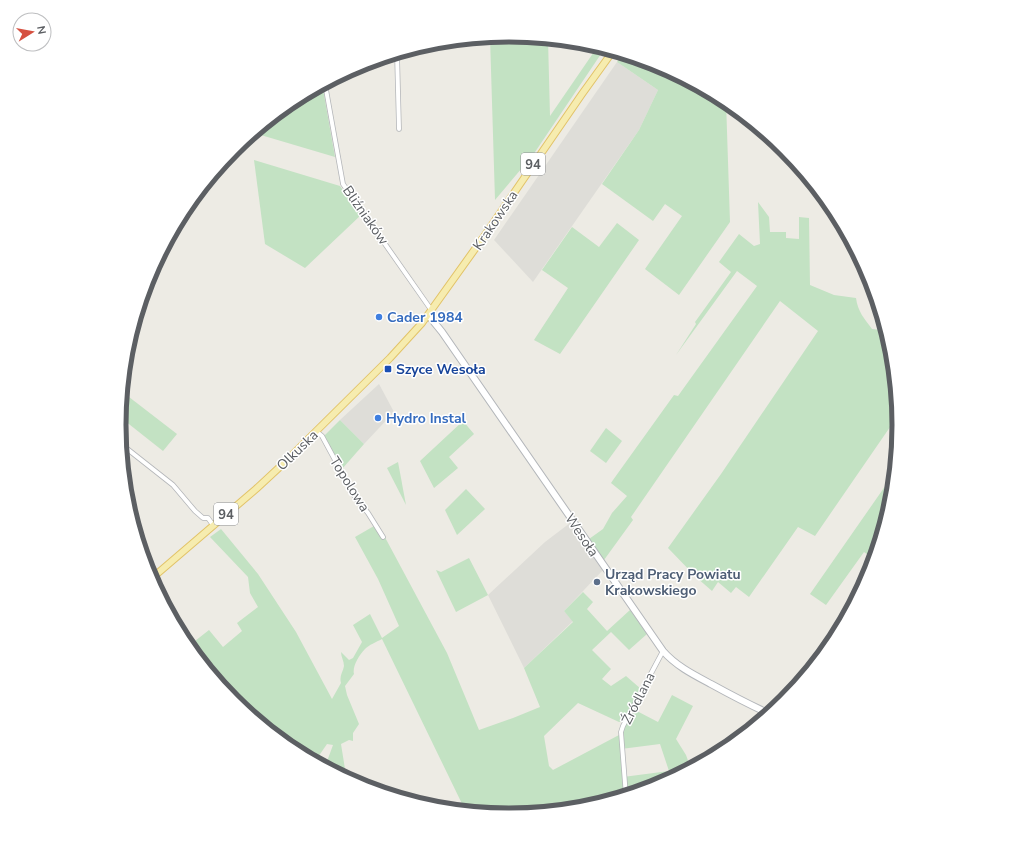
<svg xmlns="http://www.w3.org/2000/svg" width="1019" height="851" font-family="'Nunito Sans',sans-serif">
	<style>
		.industrial { fill: #deddd8 }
		.green { fill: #c3e2c3; fill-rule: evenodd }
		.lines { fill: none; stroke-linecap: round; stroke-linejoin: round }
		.street-casing { stroke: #b4b6b9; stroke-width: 5.5 }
		.secondary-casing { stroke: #b3b6ba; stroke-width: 8 }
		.primary-casing { stroke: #e2c368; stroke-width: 8 }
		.street { stroke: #fff; stroke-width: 4 }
		.secondary { stroke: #fff; stroke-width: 6 }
		.primary { stroke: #f6ecaf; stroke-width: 6 }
		.shop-dot { fill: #3f7fe0; stroke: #fff; stroke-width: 1.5 }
		.transit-dot { fill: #1a4fb4; stroke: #fff; stroke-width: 1.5 }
		.service-dot { fill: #5c6f8a; stroke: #fff; stroke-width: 1.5 }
		.labels { text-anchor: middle; stroke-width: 3; stroke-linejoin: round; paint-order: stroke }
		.shield { fill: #fff; stroke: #8d8f92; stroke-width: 1 }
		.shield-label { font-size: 13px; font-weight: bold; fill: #5c5f63 }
		.street-label { font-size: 14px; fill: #5c5f63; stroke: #fff }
		.shop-label { font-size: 14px; font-weight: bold; fill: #366cbe; stroke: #fff; text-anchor: start }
		.transit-label { font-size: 14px; font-weight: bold; fill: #164399; stroke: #fff; text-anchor: start }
		.service-label { font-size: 14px; font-weight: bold; fill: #4e5e75; stroke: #fff; text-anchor: start }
		.rim { fill: none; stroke: #5c5f63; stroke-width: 5 }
	</style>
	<rect width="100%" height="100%" fill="#edebe4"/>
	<g class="industrial">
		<path d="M617 62 658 90 639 130 533 282 494 240Z"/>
		<path d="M379 384 394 412 364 444 340 420Z"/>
		<path d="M570 523 603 570 564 611 573 621 524 668 488 595 545 542Z"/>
	</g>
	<g class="green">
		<path d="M510 35 548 39 550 116 598 46 605 48 533 155 495 200 490 37Z"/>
		<path d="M622 54 659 65 726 101 730 222 679 295 645 269 682 216 665 204 653 221 602 184 639 130 658 90 617 62Z"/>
		<path d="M315 89H323L335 157 254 133 293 101Z"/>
		<path d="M254 160 340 186 361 215 305 268 265 244Z"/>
		<path d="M758 202 769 217 770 232H786V238L799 239V217L809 218 810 285 834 295 856 298C858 312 864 318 872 329L881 330 890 343 893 350 899 414 815 536 798 527 749 597 736 587 731 593 718 582 712 591 696 577 668 548 721 474 818 331 780 301 631 517 633 520 604 560 589 539 603 529 612 513 627 496 611 483 613 480 674 395 678 396 757 286 737 271 676 355 696 324 695 322 731 272 719 262 739 234 754 246 760 244Z"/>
		<path d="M617 223 639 240 560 354 534 340 568 288 542 270 572 227 599 247Z"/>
		<path d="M129 397 177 434 163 451 120 417V410Z"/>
		<path d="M340 420 364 444 342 469 324 436Z"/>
		<path d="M463 421 474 434 449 457 458 468 434 488 420 461Z"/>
		<path d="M606 428 622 441 606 463 590 451Z"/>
		<path d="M398 462 406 505 387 468Z"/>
		<path d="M895 472 892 502 875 560 864 552 826 605 810 594Z"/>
		<path d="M466 489 485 509 457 535 445 510Z"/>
		<path d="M374 526 380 528 447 653 479 730 513 718 540 707 524 668 573 622 564 611 583 592 593 602 587 609 607 631 630 610 647 634 629 650 611 632 592 650 611 669 602 679 611 686 626 676 641 689 631 708 658 722 672 695 693 706 676 739 686 755 691 769 659 786 585 809 509 816 466 812 382 639C376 642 369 645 365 649 359 655 352 667 354 674L345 686 347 695 359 724 353 733V741L349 740 341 744 345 769 349 780 325 767 333 745 327 744 316 760 313 761 292 750 233 701 200 661 206 657 195 641 209 630 223 647 242 631 237 623 258 607 250 593 248 577 210 537 221 529 258 574 296 632 332 699 341 683C339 676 343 672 344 666 344 661 341 657 341 652L349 660 353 658 362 642 353 625 370 614 382 638 399 626 378 579 355 537ZM578 703 619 722 623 721 619 735 553 770 549 766 544 736ZM660 744 669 771 623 777 621 749Z"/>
		<path d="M469 558 488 595 456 612 436 570 441 572Z"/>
	</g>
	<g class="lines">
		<g class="street-casing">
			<g id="street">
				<path d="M397 53 399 129"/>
				<path d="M325 84 343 184 432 311"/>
				<path d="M316 431 322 436 355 497 368 513 383 537"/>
				<path d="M121 444 173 485 195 511 203 518H208L213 525"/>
				<path d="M626 796 621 732 623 726 663 651"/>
			</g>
		</g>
		<g class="secondary-casing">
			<path id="secondary" d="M429 316 442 332 663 651C676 666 694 675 711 684 731 695 750 705 770 714"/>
		</g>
		<g class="primary-casing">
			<path id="primary" d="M151 579 256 489 283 464 390 358 422 323 485 235 582 94 613 51"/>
		</g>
		<use href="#street" class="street"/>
		<use href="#secondary" class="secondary"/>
		<use href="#primary" class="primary"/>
	</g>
	<g class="shop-dot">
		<circle cx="379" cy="317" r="4"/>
		<circle cx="378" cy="418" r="4"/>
	</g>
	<rect class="transit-dot" x="384" y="365" width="8" height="8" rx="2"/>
	<circle class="service-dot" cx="597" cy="582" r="4"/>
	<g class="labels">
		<g class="shield">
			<rect x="521" y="153" width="24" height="22" rx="3"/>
			<rect x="214" y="503" width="24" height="22" rx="3"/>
		</g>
		<g class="shield-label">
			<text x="533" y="169">94</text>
			<text x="226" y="519">94</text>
		</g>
		<g class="street-label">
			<text transform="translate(366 215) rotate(55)" y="5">Bliźniaków</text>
			<text transform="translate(495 220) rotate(-56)" y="5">Krakowska</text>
			<text transform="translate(297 450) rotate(-44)" y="5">Olkuska</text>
			<text transform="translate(350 484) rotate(58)" y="5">Topolowa</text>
			<text transform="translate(582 535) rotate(56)" y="5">Wesoła</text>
			<text transform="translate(638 698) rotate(-63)" y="5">Źródlana</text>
		</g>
		<g class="shop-label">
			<text x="387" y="322">Cader 1984</text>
			<text x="386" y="423">Hydro Instal</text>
		</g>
		<g class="transit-label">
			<text x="396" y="374">Szyce Wesoła</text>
		</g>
		<g class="service-label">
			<text x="605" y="579">Urząd Pracy Powiatu<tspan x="605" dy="16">Krakowskiego</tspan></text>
		</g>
	</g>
	<path d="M0 0H1019V851H0ZM126 425a383 383 0 1 1 766 0a383 383 0 1 1-766 0Z" fill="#fff" fill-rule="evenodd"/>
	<path class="rim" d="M126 425a383 383 0 1 1 766 0a383 383 0 1 1-766 0Z"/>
	<g transform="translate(32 32) rotate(79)"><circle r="19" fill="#ffffff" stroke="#bebfc1"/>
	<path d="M0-3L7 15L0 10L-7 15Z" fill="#d65040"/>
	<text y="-6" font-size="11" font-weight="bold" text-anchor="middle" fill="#5c5f63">N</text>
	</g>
</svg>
